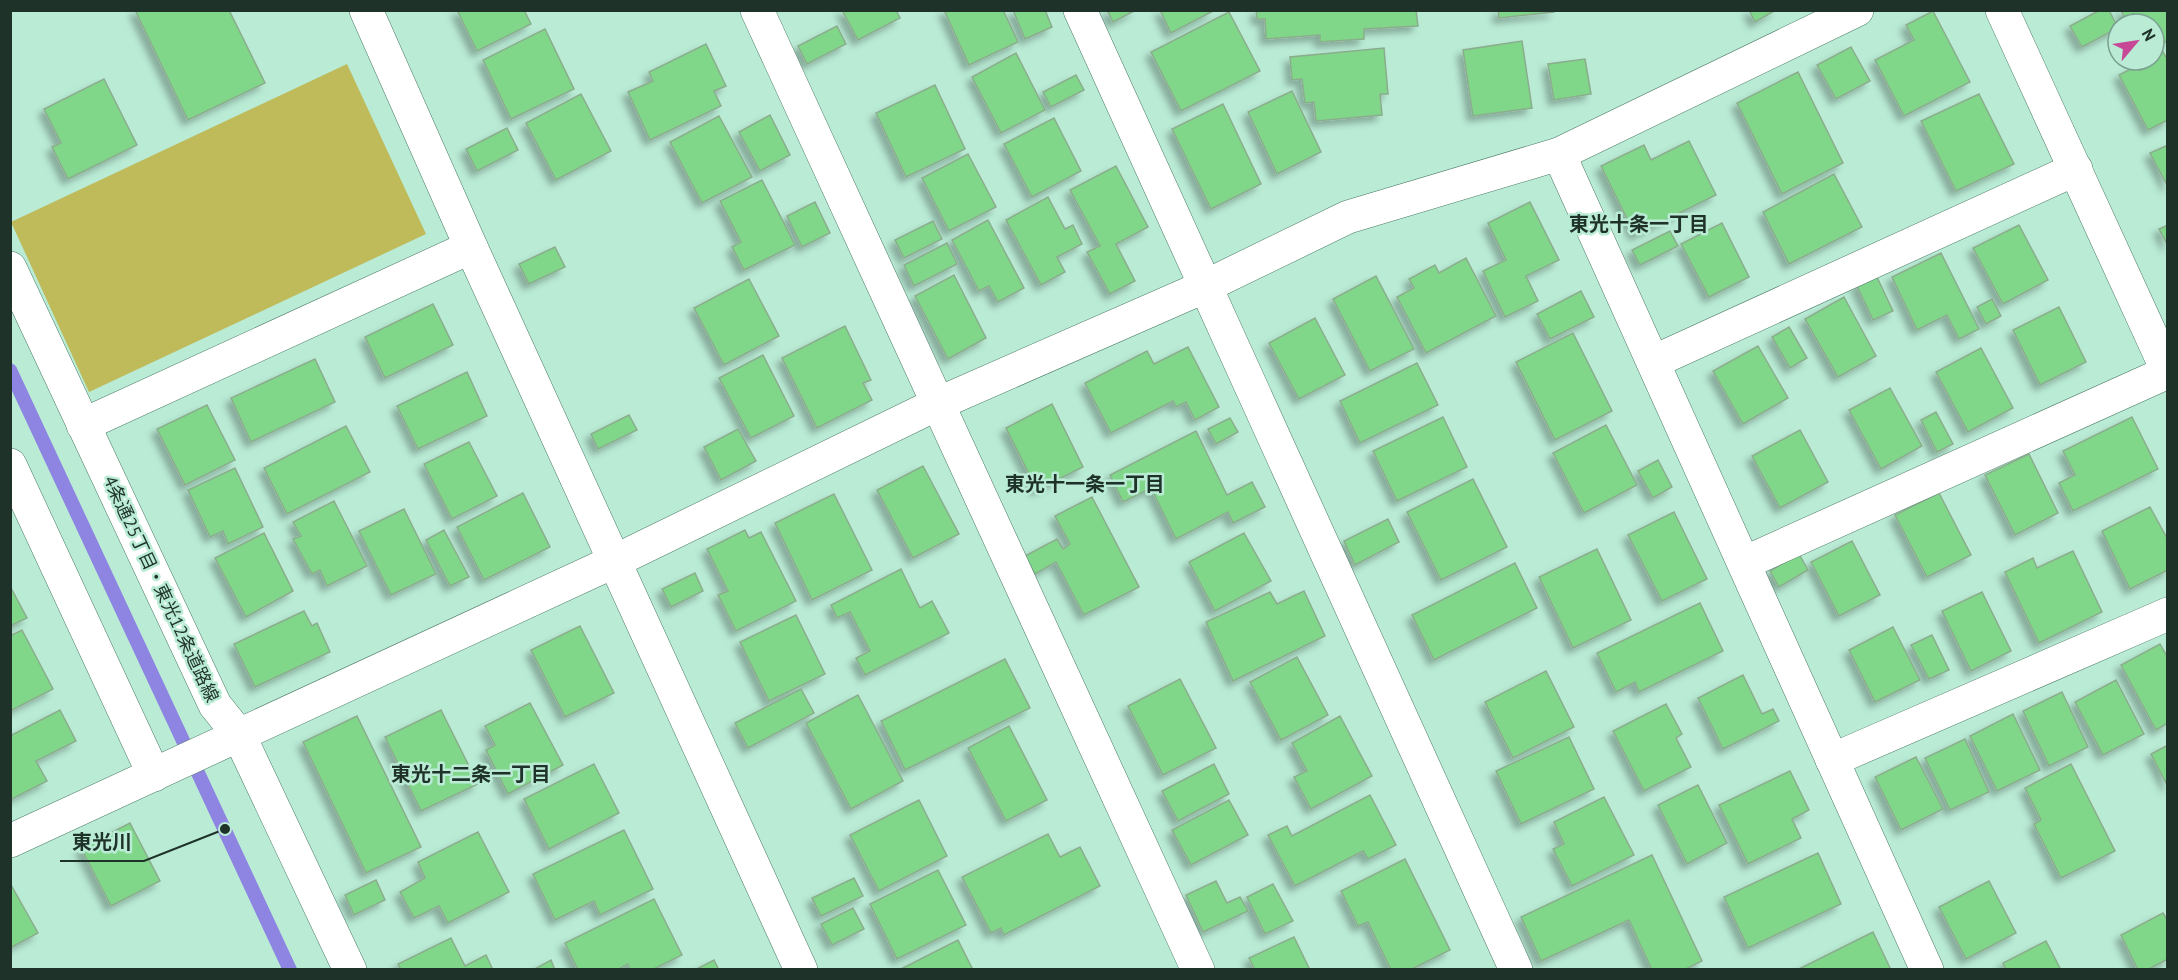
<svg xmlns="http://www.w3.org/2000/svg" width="2178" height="980" font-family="'PT Sans','Noto Sans JP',sans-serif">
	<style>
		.green { fill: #bfba5a }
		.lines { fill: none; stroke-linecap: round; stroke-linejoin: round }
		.stream { stroke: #8e85e3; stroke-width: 14 }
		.building { fill: #80d689; stroke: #8bad8d; stroke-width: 1.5; filter: url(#shadow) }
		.minor-casing { stroke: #4d7b68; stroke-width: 34 }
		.minor { stroke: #fff; stroke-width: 33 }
		.labels { text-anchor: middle; stroke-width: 5; stroke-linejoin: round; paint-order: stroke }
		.street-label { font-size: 18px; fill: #1f322a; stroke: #b9ebd5 }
		.neighbourhood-label { font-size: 20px; font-weight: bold; fill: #1f322a; stroke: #b9ebd5 }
		.leader { fill: none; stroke: #1f322a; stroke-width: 2 }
		.callout-dot { fill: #1f322a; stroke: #b9ebd5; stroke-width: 2 }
		.callout-label { font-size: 20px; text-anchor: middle; font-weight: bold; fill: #1f322a; stroke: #b9ebd5; stroke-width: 5; stroke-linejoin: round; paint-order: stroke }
	</style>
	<defs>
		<filter id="shadow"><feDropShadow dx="-5.5" dy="5.5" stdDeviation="3" flood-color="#0004"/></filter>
	</defs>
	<rect width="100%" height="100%" fill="#b9ebd5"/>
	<path class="green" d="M347 64 426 234 89 392 11 222Z"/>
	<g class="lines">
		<path class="stream" d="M10 370 290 970"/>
	</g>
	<g class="building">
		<path d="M135 10H229L265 83 188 120Z"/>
		<path d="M457 10H524L531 24 477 51Z"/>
		<path d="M842 10H896L900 18 858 40Z"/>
		<path d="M944 10H1003L1018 42 969 65Z"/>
		<path d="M1013 10H1045L1052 27 1025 39Z"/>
		<path d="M1107 10H1136L1113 22Z"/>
		<path d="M1160 10H1215L1171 33Z"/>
		<path d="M1256 10H1416L1418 26 1364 29V39L1320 42V35L1266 39 1265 19H1257Z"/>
		<path d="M1498 10H1554V12L1499 18Z"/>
		<path d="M1749 10H1776L1755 22Z"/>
		<path d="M2100 10H2109L2118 28 2082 47 2070 26Z"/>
		<path d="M2121 10H2168V41L2154 47V24H2139L2138 21 2127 24Z"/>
		<path d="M1933 11 1970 82 1904 116 1875 60 1914 40 1906 25Z"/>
		<path d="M1229 12 1260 71 1181 111 1151 52Z"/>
		<path d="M837 26 846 44 807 64 798 46Z"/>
		<path d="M545 29 574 89 511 119 483 60Z"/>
		<path d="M1522 41 1532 108 1473 116 1463 50Z"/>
		<path d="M706 44 726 86 714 91 721 106 650 140 628 92 653 81 649 72Z"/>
		<path d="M1851 47 1870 81 1836 99 1817 65Z"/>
		<path d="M1384 48 1388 94H1380L1382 115 1316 121 1314 102 1305 103 1302 79 1292 80 1290 57Z"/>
		<path d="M2163 52 2168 60V120L2148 130 2119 75 2148 60H2154V57Z"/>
		<path d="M1016 53 1045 110 1001 133 972 77Z"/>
		<path d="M1585 59 1591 94 1554 100 1548 64Z"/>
		<path d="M1798 72 1843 163 1782 194 1737 103Z"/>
		<path d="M1076 75 1084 90 1051 107 1043 92Z"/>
		<path d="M104 79 137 145 68 179 52 147 61 143 44 109Z"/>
		<path d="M935 85 965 149 906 177 876 113Z"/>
		<path d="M1292 91 1321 152 1277 174 1248 112Z"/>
		<path d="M581 94 611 151 556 180 526 123Z"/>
		<path d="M1979 94 2014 164 1956 191 1921 121Z"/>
		<path d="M1223 104 1261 184 1211 209 1172 129Z"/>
		<path d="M770 115 790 155 760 171 739 132Z"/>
		<path d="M719 116 752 177 702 203 670 142Z"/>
		<path d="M1054 118 1081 171 1032 197 1004 144Z"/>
		<path d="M507 128 518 150 477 171 466 149Z"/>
		<path d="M1689 141 1716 195 1635 235 1601 166 1644 145 1651 160Z"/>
		<path d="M2168 145V187L2150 153Z"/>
		<path d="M968 154 996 207 949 231 922 178Z"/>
		<path d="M1116 166 1148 227 1116 244 1135 281 1110 294 1087 252 1100 246 1070 190Z"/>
		<path d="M1834 174 1862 227 1789 264 1763 212Z"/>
		<path d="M762 180 795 245 744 270 732 247 741 242 720 201Z"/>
		<path d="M1048 197 1065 229 1073 225 1082 244 1057 257 1065 272 1041 285 1006 220Z"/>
		<path d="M815 202 830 233 802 247 787 216Z"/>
		<path d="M1530 202 1559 260 1526 276 1538 301 1505 317 1483 271 1506 260 1488 223Z"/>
		<path d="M988 220 1024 288 998 302 989 286 979 291 952 240Z"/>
		<path d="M933 221 942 239 904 258 895 240Z"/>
		<path d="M1722 223 1749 277 1709 297 1681 244Z"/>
		<path d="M2019 225 2048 280 2003 304 1973 248Z"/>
		<path d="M2168 225V246L2159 229Z"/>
		<path d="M1670 231 1678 246 1640 265 1632 250Z"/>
		<path d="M947 243 957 264 914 286 904 265Z"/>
		<path d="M555 247 565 267 529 284 519 264Z"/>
		<path d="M1941 253 1979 329 1959 339 1947 315 1917 330 1892 277Z"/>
		<path d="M1466 258 1496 316 1426 353 1397 297 1414 288 1409 279 1435 265 1439 273Z"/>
		<path d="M954 275 986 338 948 359 915 296Z"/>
		<path d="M1876 275 1893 311 1873 320 1856 284Z"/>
		<path d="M1376 276 1414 349 1370 371 1333 299Z"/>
		<path d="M749 279 779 336 724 365 694 308Z"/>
		<path d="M1581 291 1594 317 1550 339 1537 314Z"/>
		<path d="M1844 297 1876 356 1838 377 1805 319Z"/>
		<path d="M1992 299 2001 316 1986 324 1977 307Z"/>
		<path d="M433 304 453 345 385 378 365 337Z"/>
		<path d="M2059 307 2086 362 2040 385 2013 330Z"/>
		<path d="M1315 318 1345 375 1299 399 1269 343Z"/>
		<path d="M845 326 871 380 863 383 872 400 817 428 782 358Z"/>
		<path d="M1789 327 1807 358 1790 368 1772 337Z"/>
		<path d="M1573 333 1612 411 1555 440 1516 362Z"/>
		<path d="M1758 346 1788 398 1743 424 1713 371Z"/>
		<path d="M1188 347 1219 407 1195 420 1186 402 1176 407 1173 401 1111 433 1085 383 1147 351 1154 364Z"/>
		<path d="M1981 348 2013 408 1968 432 1936 372Z"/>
		<path d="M763 355 794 416 751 438 719 378Z"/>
		<path d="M315 359 335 402 251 442 231 398Z"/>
		<path d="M1417 363 1438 405 1360 443 1340 401Z"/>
		<path d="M467 372 487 416 418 449 397 406Z"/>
		<path d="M1890 388 1922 446 1881 469 1849 410Z"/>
		<path d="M1052 404 1083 467 1037 490 1006 428Z"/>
		<path d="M207 405 235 460 185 485 157 429Z"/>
		<path d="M1936 412 1953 444 1937 452 1921 420Z"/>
		<path d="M629 415 637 430 598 449 591 434Z"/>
		<path d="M1443 417 1467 467 1397 501 1373 451Z"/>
		<path d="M2132 417 2158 469 2073 511 2059 483 2075 475 2063 451Z"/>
		<path d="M1230 418 1238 432 1216 444 1208 429Z"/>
		<path d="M1606 425 1637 485 1584 513 1553 453Z"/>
		<path d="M346 426 370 472 287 514 264 468Z"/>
		<path d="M738 429 756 461 721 480 704 447Z"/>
		<path d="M1800 430 1828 482 1780 508 1752 456Z"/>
		<path d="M1196 431 1227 495 1252 482 1265 507 1233 523 1228 512 1176 539 1151 488 1123 502 1110 475Z"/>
		<path d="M469 442 497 496 452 519 424 464Z"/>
		<path d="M2029 454 2058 513 2015 535 1985 475Z"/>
		<path d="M1658 460 1672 487 1653 498 1638 471Z"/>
		<path d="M923 466 959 534 913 558 877 490Z"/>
		<path d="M235 468 263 527 228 544 223 531 210 537 188 490Z"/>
		<path d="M1473 479 1507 547 1441 580 1407 512Z"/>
		<path d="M523 493 550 547 484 580 457 527Z"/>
		<path d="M1939 493 1971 555 1927 577 1895 515Z"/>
		<path d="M834 494 872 570 812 600 775 523Z"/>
		<path d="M1092 497 1139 587 1084 615 1056 562 1035 574 1025 556 1057 539 1063 549 1070 544 1055 516Z"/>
		<path d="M334 501 367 566 327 586 320 570 312 574 293 539 301 536 293 522Z"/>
		<path d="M2150 507 2168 540V570L2130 589 2102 531Z"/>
		<path d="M404 509 436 574 391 595 359 531Z"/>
		<path d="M1674 512 1707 579 1662 601 1628 535Z"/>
		<path d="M1388 519 1399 542 1355 565 1344 541Z"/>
		<path d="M444 530 469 577 450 586 426 540Z"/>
		<path d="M745 530 749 538 761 532 796 601 736 631 718 595 728 591 707 549Z"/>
		<path d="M264 533 293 591 246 617 215 558Z"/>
		<path d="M1244 533 1271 581 1215 611 1189 562Z"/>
		<path d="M1852 541 1880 595 1839 616 1811 562Z"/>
		<path d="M1597 549 1631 620 1573 648 1539 577Z"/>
		<path d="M2073 551 2102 612 2039 643 2005 572 2033 558 2037 568Z"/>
		<path d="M1799 554 1808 570 1779 587 1770 571Z"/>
		<path d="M1515 563 1537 608 1434 660 1412 615Z"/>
		<path d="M901 569 920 608 932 601 949 633 865 675 856 658 870 651 850 612 837 618 831 605Z"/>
		<path d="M695 573 703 591 671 607 662 589Z"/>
		<path d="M10 586 27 618 10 626Z"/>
		<path d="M1304 591 1325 636 1233 681 1206 622 1270 592 1277 604Z"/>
		<path d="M1982 592 2011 651 1971 671 1942 611Z"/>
		<path d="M1700 603 1723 651 1639 692 1635 682 1616 692 1597 653Z"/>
		<path d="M304 611 312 626 317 623 330 652 255 687 234 644Z"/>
		<path d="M796 615 825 674 769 701 740 642Z"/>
		<path d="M580 626 614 693 565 717 531 650Z"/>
		<path d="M1893 627 1920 680 1875 702 1849 650Z"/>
		<path d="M22 630 53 689 10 711V636Z"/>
		<path d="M1932 635 1949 670 1929 679 1911 645Z"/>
		<path d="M2160 644 2168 658V723L2156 730 2121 665Z"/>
		<path d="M1297 657 1328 715 1281 740 1250 682Z"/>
		<path d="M1005 659 1030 708 905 770 881 721Z"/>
		<path d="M1546 671 1574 727 1513 758 1485 702Z"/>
		<path d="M1743 675 1762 714 1773 709 1779 721 1723 749 1698 698Z"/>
		<path d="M1180 679 1216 748 1163 775 1128 706Z"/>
		<path d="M2116 680 2144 734 2103 755 2075 702Z"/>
		<path d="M801 689 814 713 748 748 735 723Z"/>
		<path d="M2062 692 2088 747 2049 766 2023 711Z"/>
		<path d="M858 695 903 781 851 809 806 723Z"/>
		<path d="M530 703 563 765 508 794 486 750 495 745 485 726Z"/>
		<path d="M1666 704 1682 734 1676 738 1691 767 1644 791 1613 731Z"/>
		<path d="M60 710 76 741 36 761 47 781 10 800V736Z"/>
		<path d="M441 710 478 784 421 811 385 737Z"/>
		<path d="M2013 714 2040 770 1997 791 1970 736Z"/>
		<path d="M357 716 421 847 366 873 303 742Z"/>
		<path d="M1340 716 1372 776 1311 809 1294 777 1307 771 1292 743Z"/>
		<path d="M1009 726 1047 800 1006 821 968 748Z"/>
		<path d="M1569 737 1594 789 1521 824 1496 771Z"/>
		<path d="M1965 739 1989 792 1950 810 1925 758Z"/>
		<path d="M2168 745V787L2151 754Z"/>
		<path d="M1916 757 1943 809 1901 830 1875 777Z"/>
		<path d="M594 764 619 813 549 849 524 799Z"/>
		<path d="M1214 764 1229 794 1178 821 1162 791Z"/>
		<path d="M2071 764 2115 851 2061 878 2034 824 2041 820 2025 788Z"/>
		<path d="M1790 771 1809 810 1792 819 1801 838 1748 864 1719 805Z"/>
		<path d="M1698 785 1727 843 1687 864 1658 805Z"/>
		<path d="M1370 795 1396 845 1368 859 1363 851 1295 886 1268 835 1287 826 1292 836Z"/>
		<path d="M1604 797 1634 855 1572 886 1553 849 1564 844 1554 822Z"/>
		<path d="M919 800 947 856 879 891 850 835Z"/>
		<path d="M1229 800 1248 835 1191 865 1172 830Z"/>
		<path d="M130 823 160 881 111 906 81 848Z"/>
		<path d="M624 830 653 889 600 915 594 901 555 920 533 874Z"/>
		<path d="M478 832 509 892 448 923 439 906 414 918 400 892 425 878 418 862Z"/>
		<path d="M1048 834 1060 857 1080 847 1100 886 1004 935 1001 928 991 933 962 877Z"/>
		<path d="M1818 853 1841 904 1748 948 1724 897Z"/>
		<path d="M1652 855 1702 961 1684 970H1652L1629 920 1541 961 1521 917Z"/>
		<path d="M1405 859 1450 950 1410 970H1391L1368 922 1358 926 1341 891Z"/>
		<path d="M938 870 966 925 897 959 870 904Z"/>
		<path d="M854 878 863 896 821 916 812 898Z"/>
		<path d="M376 880 385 900 354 915 345 895Z"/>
		<path d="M1216 881 1227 903 1240 897 1248 911 1203 932 1186 895Z"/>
		<path d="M1989 881 2016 933 1966 959 1939 907Z"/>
		<path d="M10 883 38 933 10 948Z"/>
		<path d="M1273 884 1293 921 1265 934 1247 897Z"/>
		<path d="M654 899 682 955 652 970H630L628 964 617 970H578L565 943Z"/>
		<path d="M853 908 864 929 832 945 821 924Z"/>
		<path d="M2163 913 2168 921V959L2147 970H2138L2121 935Z"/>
		<path d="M1873 932 1891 970H1797Z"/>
		<path d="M1294 937 1310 970H1255L1249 958Z"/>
		<path d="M451 938 465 966 486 955 493 970H401L398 964Z"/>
		<path d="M958 940 973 970H899Z"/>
		<path d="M2046 941 2061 970H2006L2003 963Z"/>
		<path d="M551 960 555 970H533Z"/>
		<path d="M714 960 719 970H695Z"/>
	</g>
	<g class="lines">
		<g class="minor-casing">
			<g id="minor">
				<path d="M366 10 471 247 801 970"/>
				<path d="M757 10 1198 970"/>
				<path d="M1080 10 1516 970"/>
				<path d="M2002 10 2168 372"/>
				<path d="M1559 154 1927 970"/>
				<path d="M10 268 215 705 239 735 350 970"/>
				<path d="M1653 362 2076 169"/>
				<path d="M83 425 471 247"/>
				<path d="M10 465 154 775"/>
				<path d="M1744 563 2168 372"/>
				<path d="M1832 760 2168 614"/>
				<path d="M10 841 615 561 937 404 1206 286 1348 217 1559 154 1857 10"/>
			</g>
		</g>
		<use href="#minor" class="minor"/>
	</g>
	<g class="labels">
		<g class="street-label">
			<text transform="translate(161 589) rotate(65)" y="6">4条通25丁目・東光12条道路線</text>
		</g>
		<g class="neighbourhood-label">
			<text x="1639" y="231">東光十条一丁目</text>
			<text x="1085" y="491">東光十一条一丁目</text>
			<text x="471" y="781">東光十二条一丁目</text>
		</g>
	</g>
	<path class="leader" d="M225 829L144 861H60"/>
	<circle class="callout-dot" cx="225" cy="829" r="6"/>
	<g class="callout-label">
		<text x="102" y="849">東光川</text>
	</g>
	<rect width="2178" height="980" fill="none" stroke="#1f322a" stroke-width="24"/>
	<g transform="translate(2136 42) rotate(61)"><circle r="28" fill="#b9ebd5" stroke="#7ba191" stroke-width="1.5"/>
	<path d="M0-4.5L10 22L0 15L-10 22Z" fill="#c74996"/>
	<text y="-9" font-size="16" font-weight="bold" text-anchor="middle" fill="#1f322a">N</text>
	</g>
</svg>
